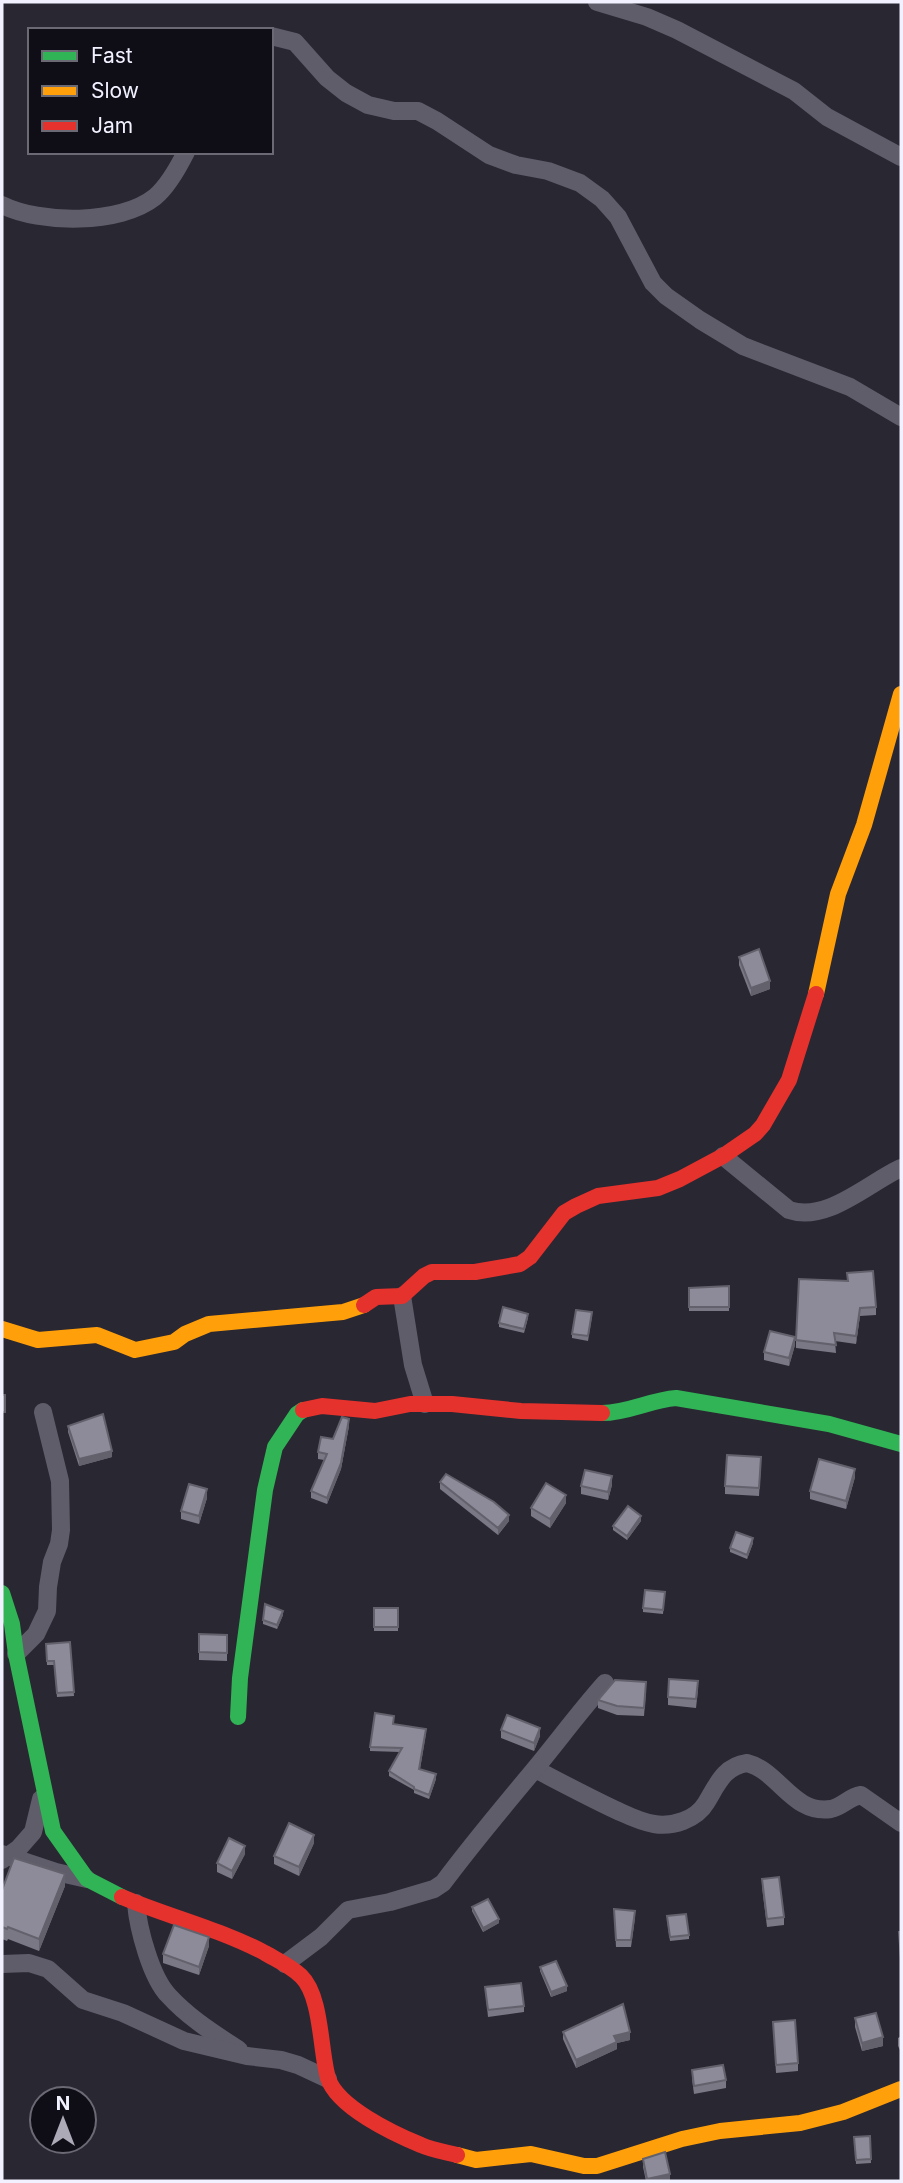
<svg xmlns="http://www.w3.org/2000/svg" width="903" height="2183" font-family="Inter,sans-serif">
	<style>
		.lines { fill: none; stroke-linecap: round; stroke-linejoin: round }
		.street { stroke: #5f5d69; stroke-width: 18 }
		.fast { stroke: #30b455; stroke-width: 16 }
		.slow { stroke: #ff9f0a; stroke-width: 16 }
		.jam { stroke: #e5322d; stroke-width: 16 }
		.wall { fill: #797884 }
		.shaded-wall { fill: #63616b }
		.building { fill: #8d8b99; stroke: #63616b; stroke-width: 2 }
	</style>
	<rect width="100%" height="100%" fill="#292732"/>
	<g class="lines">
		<g class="street">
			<path d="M597 2 647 17 677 30 794 91 827 117 901 157"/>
			<path d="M271 36 295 42 327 78 346 93 368 105 394 111H418L437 121 489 155 516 165 548 171 580 183 602 199 618 217 653 283 666 296 700 320 743 346 850 387 901 417"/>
			<path d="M2 205C40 224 120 225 155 197 168 186 178 168 186 152"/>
			<path d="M723 1156 789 1210C827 1223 868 1183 901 1168"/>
			<path d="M402 1296 413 1365 425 1404"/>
			<path d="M16 1654 36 1634 47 1611 48 1587 52 1562 59 1544 61 1530 60 1481 43 1412"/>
			<path d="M535 1769C562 1783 590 1798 618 1811 629 1816 641 1822 654 1824 672 1827 696 1820 706 1803 717 1785 724 1766 747 1763 779 1771 793 1815 831 1809 842 1807 849 1797 861 1795L901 1823"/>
			<path d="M2 1854 56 1872 87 1879"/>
			<path d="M2 1860 19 1848 33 1832 41 1799"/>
			<path d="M136 1903C138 1928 151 1978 169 1996 189 2018 215 2034 239 2050"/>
			<path d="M2 1964 29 1963 48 1969 83 2000 123 2013 184 2041 247 2056 281 2060 298 2065 328 2079"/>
			<path d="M285 1964 321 1937 348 1910 390 1902 434 1889 443 1883C472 1844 503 1807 534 1770 558 1741 580 1711 605 1683"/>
		</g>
		<g class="fast">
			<path d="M602 1413C628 1413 650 1400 676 1398L829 1424 901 1444"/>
			<path d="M2 1593 12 1624 16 1654 53 1831 87 1879 122 1897"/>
			<path d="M238 1717 240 1678 265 1490 275 1447 297 1414 303 1410"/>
		</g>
		<g class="slow">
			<path d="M816 994 838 894 864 825 901 694"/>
			<path d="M2 1329 38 1340 97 1335 135 1350 174 1342 185 1334 209 1324 343 1312 364 1305"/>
			<path d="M457 2155 476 2160 531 2154 584 2166H597L682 2139 720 2131 800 2123 843 2112 901 2089"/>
		</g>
		<g class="jam">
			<path d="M364 1305 376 1297 402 1296 424 1276 432 1272H475L520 1264 530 1257 564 1213 576 1206 598 1196 658 1188 680 1179 723 1156 755 1134 763 1125 789 1080 816 994"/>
			<path d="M303 1410 322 1406 375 1411 410 1404H452L521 1411 602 1413"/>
			<path d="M122 1897C169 1917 220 1929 265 1953 277 1960 291 1966 301 1976 322 1996 320 2051 328 2078 337 2107 394 2134 421 2145 432 2150 445 2152 457 2155"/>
		</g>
	</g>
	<g class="wall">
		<path d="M739 957 770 989 751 996 739 965Z"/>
		<path d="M847 1273 876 1307V1315L860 1316 856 1344 835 1341 836 1353 796 1348V1340L847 1281Z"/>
		<path d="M729 1286V1311H689V1288Z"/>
		<path d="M592 1316 588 1341 572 1338V1334Z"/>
		<path d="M528 1318 524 1333 499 1327V1323Z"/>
		<path d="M795 1345 789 1366 764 1360V1352Z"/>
		<path d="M68 1426 112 1457 79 1466 68 1432Z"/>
		<path d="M349 1426 341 1469 327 1504 311 1498V1491L324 1460 318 1459V1452Z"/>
		<path d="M761 1465 759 1496 725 1494V1486Z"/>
		<path d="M855 1477 846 1509 810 1499V1491Z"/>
		<path d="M440 1482 509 1521 498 1535 440 1489Z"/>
		<path d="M612 1485 608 1500 581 1494V1486Z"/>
		<path d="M207 1498 199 1524 181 1519V1511Z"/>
		<path d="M566 1503 550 1528 531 1516V1508Z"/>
		<path d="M641 1521 627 1540 613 1530V1526Z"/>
		<path d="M753 1543 747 1559 730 1552V1548Z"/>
		<path d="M665 1592 663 1614 643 1612V1608Z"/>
		<rect x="374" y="1608" width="24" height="23"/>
		<path d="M283 1615 277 1629 263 1624V1620Z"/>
		<path d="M199 1634 227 1635V1661L199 1660Z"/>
		<path d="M70 1642 74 1696 57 1697 54 1665H47L46 1644Z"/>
		<path d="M698 1690 696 1708 668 1705V1697Z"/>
		<path d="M646 1691 644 1716 617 1715 598 1708V1700Z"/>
		<path d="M394 1724 426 1733 420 1769 436 1779 429 1799 414 1793V1790L389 1776V1771L400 1752 370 1751V1747Z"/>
		<path d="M501 1730 540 1736 534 1751 501 1738Z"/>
		<path d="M314 1843 299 1876 274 1864V1856Z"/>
		<path d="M245 1854 232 1879 217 1872V1863Z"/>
		<path d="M762 1879 784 1917V1925L767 1927 762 1887Z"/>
		<path d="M65 1886 39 1951 8 1939 7 1941 2 1939V1890Z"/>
		<path d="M472 1907 499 1923 483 1932 472 1911Z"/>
		<path d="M614 1909 635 1918 631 1947H616Z"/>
		<path d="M667 1920 689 1935V1939L670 1941Z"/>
		<path d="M209 1946 199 1975 163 1963V1954Z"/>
		<path d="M540 1967 567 1991 551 1997 540 1971Z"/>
		<path d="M485 1987 524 2006V2012L488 2017Z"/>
		<path d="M855 2018 883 2046 862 2051 855 2027Z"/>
		<path d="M773 2022 798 2063V2071L776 2073Z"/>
		<path d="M563 2032 630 2040 617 2043V2049L576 2068 563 2039Z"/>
		<path d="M901 2036V2052L898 2046V2038Z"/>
		<path d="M692 2070 726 2080V2088L694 2094 692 2079Z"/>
		<path d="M870 2136 871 2163 856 2164 854 2137Z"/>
		<path d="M643 2159 670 2181H646L643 2167Z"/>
	</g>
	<g class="shaded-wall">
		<path d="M770 981V989L751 996V988Z"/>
		<path d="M860 1308V1316L856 1344V1336Z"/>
		<path d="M795 1337V1345L789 1366V1358Z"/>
		<path d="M349 1419V1426L341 1469 327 1504V1498Z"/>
		<path d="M112 1451V1457L79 1466V1459Z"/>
		<path d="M855 1469V1477L846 1509V1501Z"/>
		<path d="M612 1476V1485L608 1500V1492Z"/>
		<path d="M207 1489V1498L199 1524V1516Z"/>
		<path d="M566 1495V1503L550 1528V1519Z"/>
		<path d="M509 1515V1521L498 1535V1528Z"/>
		<path d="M641 1516V1521L627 1540V1536Z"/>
		<path d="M753 1538V1543L747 1559V1555Z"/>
		<path d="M283 1611V1615L277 1629V1625Z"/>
		<path d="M540 1728V1736L534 1751V1743Z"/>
		<path d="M436 1774V1779L429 1799V1795Z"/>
		<path d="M314 1835V1843L299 1876V1867Z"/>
		<path d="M245 1846V1854L232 1879V1871Z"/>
		<path d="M65 1874V1886L39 1951V1939Z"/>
		<path d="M499 1919V1923L483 1932V1928Z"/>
		<path d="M209 1937V1946L199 1975V1967Z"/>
		<path d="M567 1986V1991L551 1997V1992Z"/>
		<path d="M630 2032V2040L617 2043V2049L576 2068V2060L614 2036Z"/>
		<path d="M883 2037V2046L862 2051V2043Z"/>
		<path d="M670 2174V2181H647V2179Z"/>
	</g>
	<g class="building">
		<path d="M759 949 770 981 751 988 739 957Z"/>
		<path d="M873 1271 876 1307 860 1308 856 1336 834 1333 836 1345 796 1340 799 1279 848 1281 847 1273Z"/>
		<path d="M729 1286V1307H689V1288Z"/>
		<path d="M503 1307 528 1314 524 1329 499 1323Z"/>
		<path d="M576 1310 592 1312 588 1336 572 1334Z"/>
		<path d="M770 1331 795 1337 789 1358 764 1352Z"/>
		<rect x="2" y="1395" width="3" height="17"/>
		<path d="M103 1414 112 1451 79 1459 68 1426Z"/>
		<path d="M342 1417 349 1419 341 1463 327 1498 311 1491 327 1454 318 1452 321 1437 333 1439Z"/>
		<path d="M727 1455 761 1457 759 1488 725 1486Z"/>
		<path d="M819 1459 855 1469 846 1501 810 1491Z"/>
		<path d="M585 1470 612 1476 608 1492 581 1486Z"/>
		<path d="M446 1474 494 1502 509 1515 498 1528 440 1482Z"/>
		<path d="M546 1483 566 1495 550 1519 531 1508Z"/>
		<path d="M189 1484 207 1489 199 1516 181 1511Z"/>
		<path d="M628 1506 641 1516 627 1536 613 1526Z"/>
		<path d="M736 1532 753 1538 747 1555 730 1548Z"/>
		<path d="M645 1590 665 1592 663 1610 643 1608Z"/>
		<path d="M265 1604 283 1611 277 1625 263 1620Z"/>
		<rect x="374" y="1608" width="24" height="19"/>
		<path d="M199 1634 227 1635V1653L199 1652Z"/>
		<path d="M70 1642 74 1692 57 1693 54 1661H47L46 1644Z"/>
		<path d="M669 1679 698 1681 696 1699 668 1697Z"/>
		<path d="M615 1680 646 1682 644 1708 617 1706 598 1700Z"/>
		<path d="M375 1713 394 1716 393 1724 426 1729 419 1769 436 1774 429 1795 414 1789V1787L389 1771 402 1748 370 1747Z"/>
		<path d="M507 1715 540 1728 534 1743 501 1730Z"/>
		<path d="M289 1823 314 1835 299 1867 274 1856Z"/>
		<path d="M229 1838 245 1846 232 1871 217 1863Z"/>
		<path d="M14 1858 65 1874 39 1939 8 1927 7 1929 2 1927V1890Z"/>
		<path d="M779 1877 784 1917 767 1919 762 1879Z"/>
		<path d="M488 1899 499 1919 483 1928 472 1907Z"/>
		<path d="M614 1909 635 1911 631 1940H616Z"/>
		<path d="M686 1914 689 1935 670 1937 667 1916Z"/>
		<path d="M174 1925 209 1937 199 1967 163 1954Z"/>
		<path d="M899 1932H901V1958Z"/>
		<path d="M556 1961 567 1986 551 1992 540 1967Z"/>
		<path d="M521 1983 524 2006 488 2010 485 1987Z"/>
		<path d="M623 2004 630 2032 614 2036 617 2042 576 2060 563 2032Z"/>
		<path d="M876 2013 883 2037 862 2043 855 2018Z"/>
		<path d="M795 2020 798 2063 776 2065 773 2022Z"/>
		<path d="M723 2065 726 2080 694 2086 692 2070Z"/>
		<path d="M870 2136 871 2159 856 2160 854 2137Z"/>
		<path d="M665 2152 670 2174 647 2179 643 2159Z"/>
	</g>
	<rect width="903" height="2183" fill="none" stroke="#f2f1ff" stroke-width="7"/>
	<rect x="28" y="28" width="245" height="126" fill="#0f0e17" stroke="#6a6974" stroke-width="2"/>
	<rect x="42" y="51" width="35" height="10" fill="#30b455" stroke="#6a6974" stroke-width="2"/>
	<text x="91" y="63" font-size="21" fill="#f2f1ff">Fast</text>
	<rect x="42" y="86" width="35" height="10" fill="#ff9f0a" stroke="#6a6974" stroke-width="2"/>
	<text x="91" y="98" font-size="21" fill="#f2f1ff">Slow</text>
	<rect x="42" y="121" width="35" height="10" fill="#e5322d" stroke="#6a6974" stroke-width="2"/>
	<text x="91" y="133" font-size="21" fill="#f2f1ff">Jam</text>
	<g transform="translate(63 2120)"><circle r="33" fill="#0f0e17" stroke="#6a6974" stroke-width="2"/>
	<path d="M0-5L12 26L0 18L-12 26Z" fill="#acaab7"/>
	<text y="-10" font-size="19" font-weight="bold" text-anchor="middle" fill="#f2f1ff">N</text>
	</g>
</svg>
